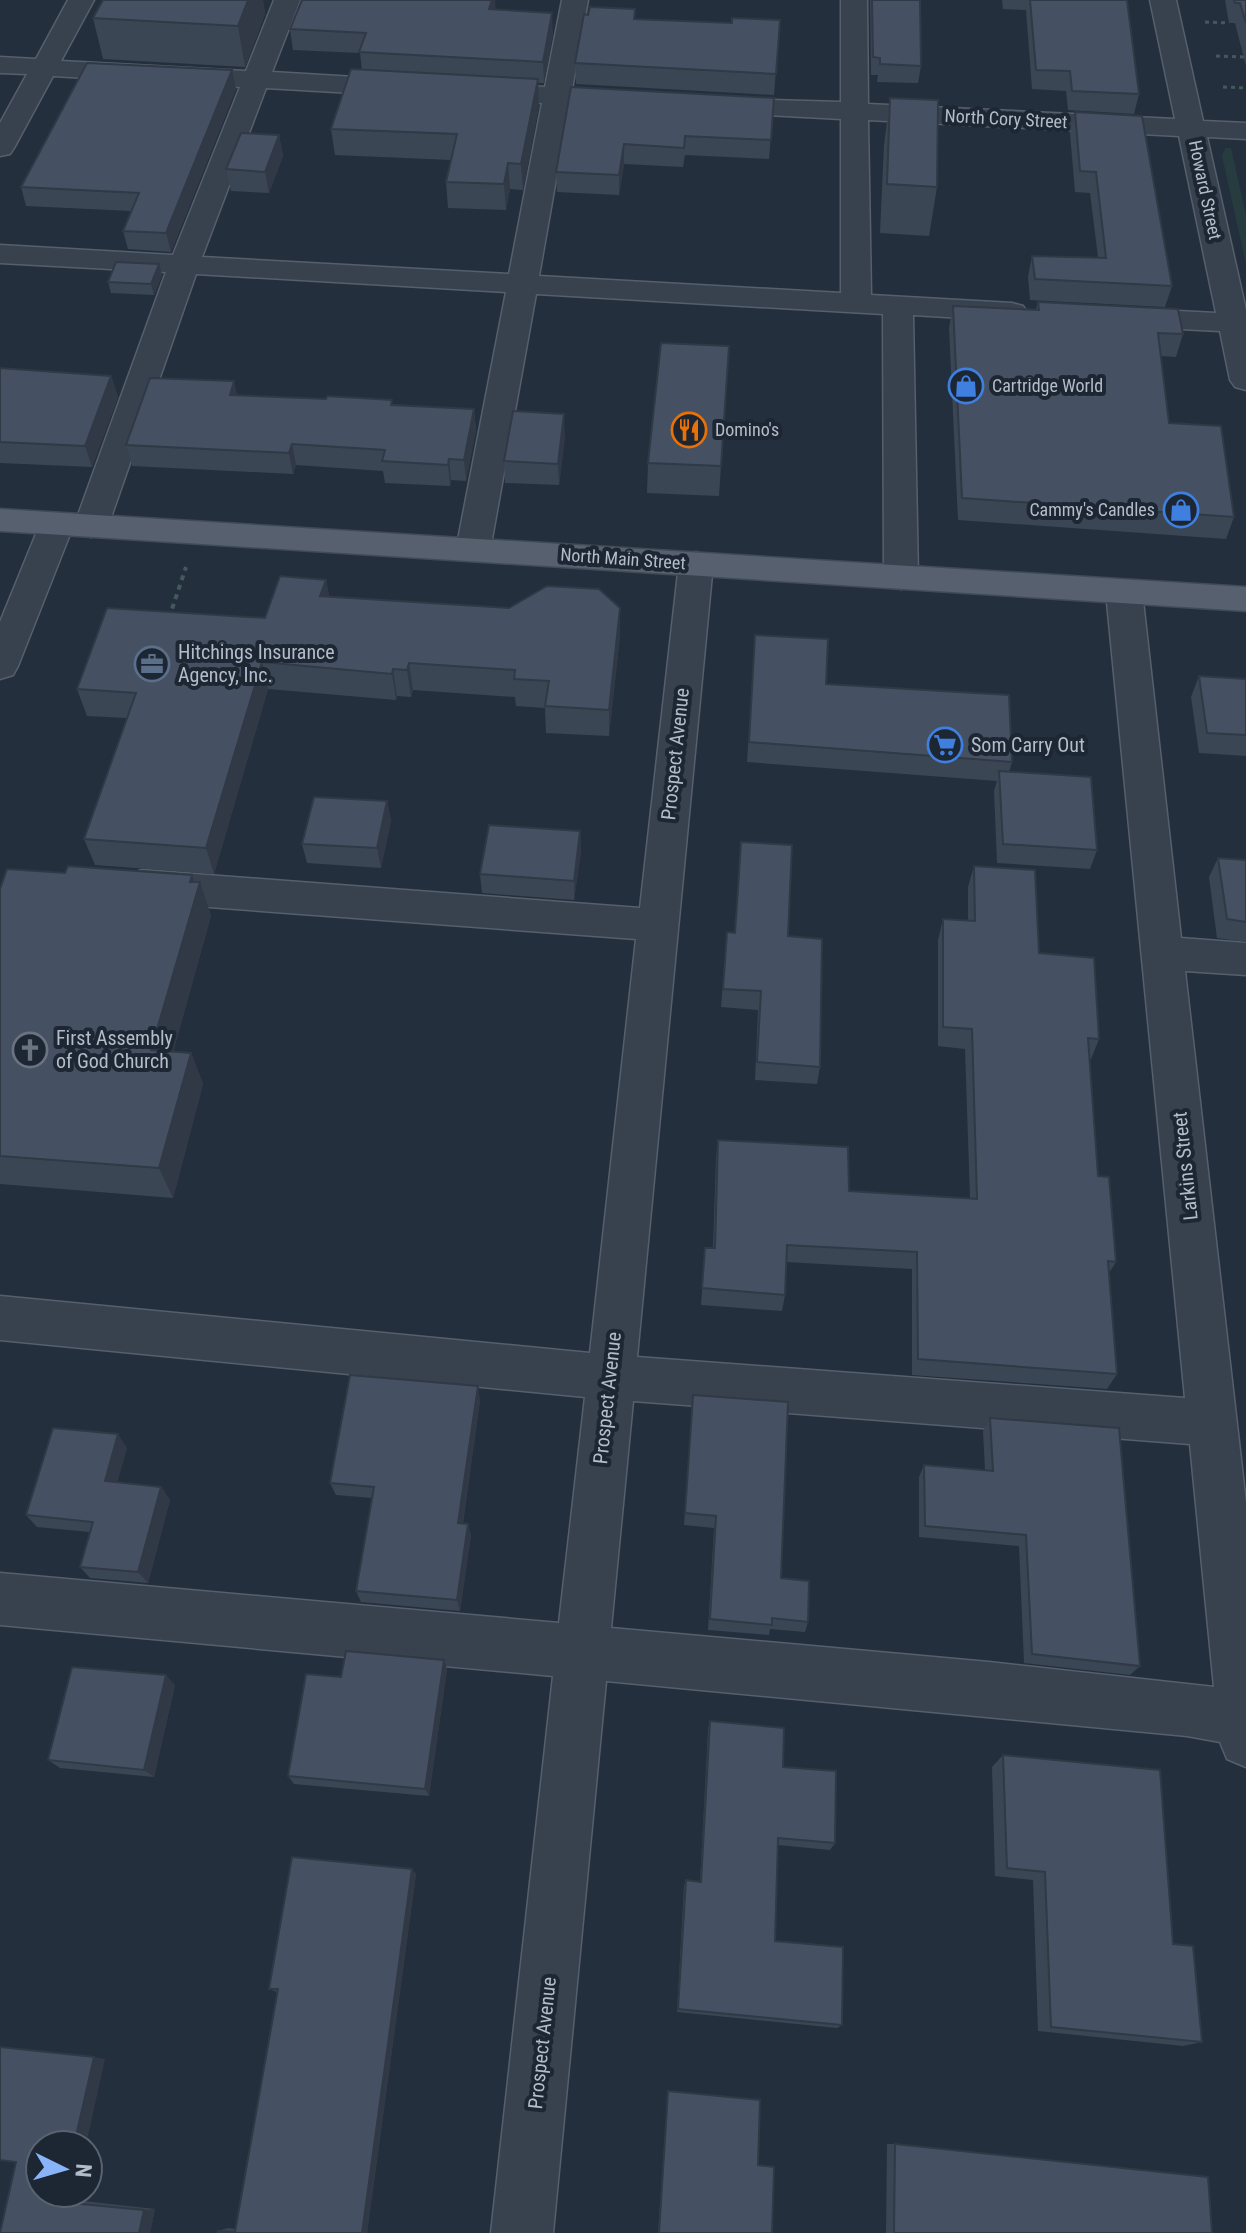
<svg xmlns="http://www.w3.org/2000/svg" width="1246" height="2233" font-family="'Roboto Condensed',sans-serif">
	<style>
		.green { fill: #263c3f }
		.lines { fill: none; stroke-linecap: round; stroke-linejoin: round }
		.minor-casing { stroke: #565f6c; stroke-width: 3 }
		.major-casing { stroke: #414a57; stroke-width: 3 }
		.path-far1 { stroke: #44595c; stroke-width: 3; stroke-dasharray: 4 4; stroke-linecap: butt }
		.path { stroke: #44595c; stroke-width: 4; stroke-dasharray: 5 5; stroke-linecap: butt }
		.minor { fill: #38414e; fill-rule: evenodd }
		.major { fill: #56606e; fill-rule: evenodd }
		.wall { fill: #3b4654 }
		.shaded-wall { fill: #303945 }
		.building { fill: #455162; stroke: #303945; stroke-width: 2 }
		.labels { text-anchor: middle; stroke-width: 8; stroke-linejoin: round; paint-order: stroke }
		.far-street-label { font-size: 18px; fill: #b4bcc9; stroke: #1d2633 }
		.far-poi-label { font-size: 18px; fill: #b4bcc9; stroke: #1d2633; text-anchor: start }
		.poi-label { font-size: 20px; fill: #b4bcc9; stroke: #1d2633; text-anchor: start }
		.street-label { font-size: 20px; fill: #b4bcc9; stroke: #1d2633 }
	</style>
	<rect width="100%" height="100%" fill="#242f3e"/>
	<path class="green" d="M1225 148H1231L1246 215V264L1222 156Z"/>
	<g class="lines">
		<g class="minor-casing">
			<g id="minor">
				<path d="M68 0H94L61 61 246 71 274 0H300L272 72 405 80 414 82 418 88 414 94 405 96 266 88 202 257 509 274 542 103 478 100 469 98 465 92 469 86 478 84 545 87 562 0H588L572 89 639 94 642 100 639 106 629 108 569 105 539 276 841 293V119L713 112 703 110 699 104 703 98 841 102V0H867L868 104 1175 119 1150 0H1176L1203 121 1246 123V139L1207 137 1246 310V390L1235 387 1230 380 1220 331 1120 326 1109 323 1105 317 1109 311 1120 308 1216 313 1179 136 868 120 871 295 1012 303 1023 306 1027 312 1023 318 1012 321 913 315 918 577 913 585 901 589 889 585 884 577 883 314 536 294 490 550 485 558 473 561 461 558 456 550 506 292 196 274 108 526 103 534 91 537 79 534 74 526 166 272 0 263V245L173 255 240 87 53 76 14 148 10 154 0 156V123L27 74 0 73V57L36 59Z"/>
				<path d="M57 513 69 516 74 524 18 666 13 675 0 679V622L40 524 45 516Z"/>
				<path d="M696 552 708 556 713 564 637 1357 1185 1398 1106 592 1112 584 1124 580 1136 584 1142 592 1181 938 1246 943V975L1185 971 1246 1503V1767L1227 1759 1220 1742 1187 1736 606 1681 553 2233H491L553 1676 0 1625V1573L559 1623 585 1397 0 1340V1296L590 1353 636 939 142 902 128 897 122 886 128 875 142 870 640 908 679 564 684 556ZM633 1401 1190 1444 1214 1687 989 1662 611 1628Z"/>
			</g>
		</g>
		<g class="major-casing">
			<path id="major" d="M0 509 1246 587V611L0 531Z"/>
		</g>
		<g class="path-far1">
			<path d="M1205 22 1229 23"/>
			<path d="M1216 56 1244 57"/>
			<path d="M1223 87 1246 88"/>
		</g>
		<path class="path" d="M169 618 186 567"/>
		<use href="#minor" class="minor"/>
		<use href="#major" class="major"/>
	</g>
	<g class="wall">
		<path d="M103 0H263L265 14 245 67 103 59 93 18Z"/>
		<path d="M302 0H495V9L553 33 544 83H538L539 105 523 190 510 189 506 210 448 208 446 182 451 160 335 155 331 129 362 70 360 53 293 50 290 29Z"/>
		<path d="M870 0H920L921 66 918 83 877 82 878 75H871Z"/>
		<path d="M1002 0H1127L1139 94 1134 114 1068 110 1066 91 1032 89 1026 10 1003 9Z"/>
		<path d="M1225 0H1246V66L1235 23H1229Z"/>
		<path d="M635 19 732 23 780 20 774 95 576 84 575 63Z"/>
		<path d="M232 70 236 89 171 252 128 249 123 231 131 211 26 206 21 187Z"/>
		<path d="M571 87 774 98 769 159 685 155 683 167 624 164 619 195 557 192 556 172Z"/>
		<path d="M890 98 937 187 929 236 880 233 884 145Z"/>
		<path d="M1075 112 1172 286 1165 307 1030 300 1028 277 1032 256 1098 257 1090 193 1075 192 1070 133Z"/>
		<path d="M279 135 283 156 269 193 231 191 226 169Z"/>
		<path d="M162 275 154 295 111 293 108 282Z"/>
		<path d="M1038 302 1183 334 1176 357 1161 356 1169 423 1234 517 1226 539 958 520 949 328 953 306 1036 309Z"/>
		<path d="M729 346 719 496 647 493 648 463Z"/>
		<path d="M0 368 111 376 118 397 92 467 0 463Z"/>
		<path d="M237 395 474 409 476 430 466 481 451 480 450 486 385 483 383 471 296 465 293 474 132 466 126 445Z"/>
		<path d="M565 436 559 485 505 483 504 461Z"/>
		<path d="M326 580 329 596 509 608H620V635L609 736 546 733 545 708 516 706 515 697 413 690 411 697 397 696 396 700 268 689 214 874 95 865 84 839 127 718 87 716 77 689 265 618Z"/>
		<path d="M755 635 826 684 1012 762 1009 772 1097 850 1090 869 997 863 994 791 997 781 747 762Z"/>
		<path d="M1199 676 1246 679V756L1199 753 1191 697Z"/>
		<path d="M387 801 391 821 381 868 307 863 302 844Z"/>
		<path d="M580 831 581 851 574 900 482 893 480 874Z"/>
		<path d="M1218 858 1246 860V942L1217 938 1209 877Z"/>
		<path d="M974 866 1099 1039 1091 1059H1089L1098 1176 1116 1262 1109 1273 1117 1374 1107 1389 912 1375V1269L786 1262 785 1295 782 1311 701 1305 705 1248H713L716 1158 718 1140 849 1191 970 1198 965 1049 938 1046V940L943 919 968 921V887Z"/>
		<path d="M65 873 192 875 194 882H200L211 916 173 1052 191 1053 203 1084 173 1198 0 1184V889Z"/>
		<path d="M727 932 788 936 820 1067 817 1084 755 1080 758 1010 721 1007Z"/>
		<path d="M693 1395 781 1578 808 1622 805 1632 770 1629 769 1635 708 1630 714 1528 684 1525Z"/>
		<path d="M480 1400 463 1523 471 1535 460 1611 361 1602 356 1591 372 1498 336 1495 330 1483Z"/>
		<path d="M990 1418 1140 1666 1130 1675 1024 1663 1019 1546 919 1537V1477L924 1465 985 1470 983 1431Z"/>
		<path d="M127 1448 117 1482 161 1487 170 1500 148 1583 90 1578 80 1567 90 1532 37 1527 26 1515Z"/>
		<path d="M447 1669 429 1796 294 1784 288 1776Z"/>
		<path d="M175 1685 154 1777 60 1768 48 1760Z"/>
		<path d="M710 1721 783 1767 835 1843 830 1850 778 1845 775 1941 842 2025 837 2028 677 2012 684 1886 686 1880 700 1882 708 1730Z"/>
		<path d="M1003 1755 1173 1944 1202 2042 1183 2046 1038 2031 1033 1880 995 1876 992 1767Z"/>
		<path d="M412 1869 416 1874 367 2233H218V2231L228 2228 235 2229 277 1992 269 1989Z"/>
		<path d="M105 2059 40 2193H76L74 2200 155 2209 150 2233H0Z"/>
		<path d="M668 2091 758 2165 772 2233H658Z"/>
		<path d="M887 2144H895L1212 2233H886Z"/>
	</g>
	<g class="shaded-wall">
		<path d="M248 0H263L265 14 245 67 238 26Z"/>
		<path d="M492 0H495L496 15 489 9Z"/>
		<path d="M552 13 553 33 544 83 543 62Z"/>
		<path d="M232 70 236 89 171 252 166 233Z"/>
		<path d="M538 79 539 105 523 190 521 164Z"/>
		<path d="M279 135 283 156 269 193 265 172Z"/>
		<path d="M624 144V164L619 195V175Z"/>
		<path d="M508 163 510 189 506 210 504 184Z"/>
		<path d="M159 264 162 275 154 295 151 284Z"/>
		<path d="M111 376 118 397 92 467 85 446Z"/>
		<path d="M234 381 239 403 230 395Z"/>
		<path d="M474 409 476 430 466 481 464 460Z"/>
		<path d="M564 414 565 436 559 485 558 464Z"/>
		<path d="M292 444 296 465 293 474 289 453Z"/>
		<path d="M449 459 451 480 450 486 448 465Z"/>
		<path d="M326 580 331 607 320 596Z"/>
		<path d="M620 608V635L609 736V710Z"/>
		<path d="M262 662 268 689 214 874 206 848Z"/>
		<path d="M409 663 413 690 411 697 407 670Z"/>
		<path d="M393 669 397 696 396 700 392 674Z"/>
		<path d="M387 801 391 821 381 868 377 848Z"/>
		<path d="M580 831 581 851 574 900V881Z"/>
		<path d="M192 875 197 891 200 882 211 916 165 1081 151 1050Z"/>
		<path d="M191 1053 203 1084 173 1198 159 1168Z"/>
		<path d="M478 1386 480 1400 461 1535 458 1523Z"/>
		<path d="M118 1434 127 1448 114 1493 105 1481Z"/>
		<path d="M161 1487 170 1500 148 1583 138 1572Z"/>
		<path d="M468 1524 471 1535 460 1611 457 1600Z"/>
		<path d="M444 1660 447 1669 429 1796 425 1789Z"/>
		<path d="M166 1675 175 1685 154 1777 144 1770Z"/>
		<path d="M412 1869 416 1874 367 2233H362Z"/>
		<path d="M94 2057 105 2059 86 2145H74Z"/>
		<path d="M63 2193H76L74 2200 61 2202Z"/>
		<path d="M155 2209 150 2233H139L144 2210Z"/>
	</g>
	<g class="building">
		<path d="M103 0H248L238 26 93 18Z"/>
		<path d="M302 0H492L489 9 552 13 543 62 359 52 366 33 290 29Z"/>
		<path d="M872 0H920L921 66 880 64V58L873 57Z"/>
		<path d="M1030 0H1127L1139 94 1072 91 1070 71 1036 70Z"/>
		<path d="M1234 0H1246V23L1240 3H1235Z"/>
		<path d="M590 7 635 9 634 19 732 23V18L780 20 776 74 575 63 584 14 588 15Z"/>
		<path d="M87 63 232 70 166 233 123 231 139 193 21 187Z"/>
		<path d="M351 69 538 79 521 164 508 163 504 184 446 182 457 134 331 129Z"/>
		<path d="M571 87 774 98 771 140 685 136 684 148 624 144 619 175 556 172Z"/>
		<path d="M890 98 938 100 937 187 887 184Z"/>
		<path d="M1075 112 1142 116 1172 286 1035 279 1032 256 1106 258 1096 172 1080 171Z"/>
		<path d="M241 133 279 135 265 172 226 169Z"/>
		<path d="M116 262 159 264 151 284 108 282Z"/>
		<path d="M1038 302 1178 309 1183 334 1158 333 1169 423 1221 426 1234 517 962 498 953 306 1039 310Z"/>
		<path d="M661 343 729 346 721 466 648 463Z"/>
		<path d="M0 368 111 376 85 446 0 442Z"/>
		<path d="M150 378 234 381 230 395 326 399 327 396 392 400 391 405 474 409 464 460 449 459 448 465 382 461 385 450 292 444 289 453 126 445Z"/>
		<path d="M513 411 564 414 558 464 504 461Z"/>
		<path d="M280 576 326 580 320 596 509 608 547 586 599 589 620 608 609 710 545 706 549 681 514 679 515 670 409 663 407 670 393 669 392 674 262 662 206 848 84 839 136 693 77 689 107 608 265 618Z"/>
		<path d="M755 635 828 639 826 684 1009 695 1012 762 749 742Z"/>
		<path d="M1199 676 1246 679V735L1207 733Z"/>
		<path d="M999 771 1091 777 1097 850 1003 844Z"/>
		<path d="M314 797 387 801 377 848 302 844Z"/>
		<path d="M489 825 580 831 574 881 480 874Z"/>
		<path d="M741 842 792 845 788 936 822 939 820 1067 757 1062 761 991 723 989 727 932 735 933Z"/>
		<path d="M1218 858 1246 860V922L1227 919Z"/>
		<path d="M68 866 192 875 190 882H200L151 1050 191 1053 159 1168 0 1156V889L7 869 65 873Z"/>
		<path d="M974 866 1035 870 1039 953 1094 958 1099 1039 1088 1038 1098 1176 1109 1177 1116 1262 1108 1261 1117 1374 918 1359 917 1252 787 1245 785 1295 702 1288 705 1248H715L718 1140 848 1147 849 1191 977 1199 972 1029 943 1027V919L975 921Z"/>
		<path d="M350 1375 478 1386 458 1523 468 1524 457 1600 356 1591 374 1487 330 1483Z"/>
		<path d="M693 1395 788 1402 781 1578 809 1581 808 1622 772 1618V1625L710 1619 716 1516 685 1513Z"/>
		<path d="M990 1418 1119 1428 1140 1666 1032 1654 1026 1535 925 1526 924 1465 993 1471Z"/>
		<path d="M53 1428 118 1434 105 1481 161 1487 138 1572 80 1567 93 1522 26 1515Z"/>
		<path d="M346 1651 444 1660 425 1789 288 1776 306 1674 341 1677Z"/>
		<path d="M72 1667 166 1675 144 1770 48 1760Z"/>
		<path d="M710 1721 784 1728 783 1767 836 1771 835 1843 778 1838 775 1941 843 1947 842 2025 678 2009 686 1880 701 1882Z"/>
		<path d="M1003 1755 1160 1770 1173 1944 1193 1946 1202 2042 1051 2027 1045 1872 1007 1868Z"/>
		<path d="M292 1857 412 1869 362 2233H218V2231L235 2232 278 1989H269Z"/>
		<path d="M0 2047 94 2057 74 2145H40V2193H63L61 2202 144 2210 139 2233H0L16 2162 0 2160Z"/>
		<path d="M668 2091 760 2100 758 2165 774 2167 772 2233H659Z"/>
		<path d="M895 2144 1208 2177 1212 2233H894Z"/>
	</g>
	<defs>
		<g id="shop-ring" transform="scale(1.8)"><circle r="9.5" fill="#1d2633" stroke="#3f7fe0" stroke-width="1.5"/><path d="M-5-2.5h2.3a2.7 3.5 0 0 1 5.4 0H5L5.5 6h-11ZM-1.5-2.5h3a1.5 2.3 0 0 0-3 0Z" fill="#3f7fe0"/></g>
		<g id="restaurant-ring" transform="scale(1.8)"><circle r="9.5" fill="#1d2633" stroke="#e8710a" stroke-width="1.5"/><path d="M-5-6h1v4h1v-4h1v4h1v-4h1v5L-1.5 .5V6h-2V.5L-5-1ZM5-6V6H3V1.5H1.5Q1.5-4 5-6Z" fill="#e8710a"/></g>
		<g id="office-ring" transform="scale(1.8)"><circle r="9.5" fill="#1d2633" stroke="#5c6f8a" stroke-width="1.5"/><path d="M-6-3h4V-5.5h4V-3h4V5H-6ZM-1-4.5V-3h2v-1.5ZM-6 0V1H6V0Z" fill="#5c6f8a"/></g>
		<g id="supermarket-ring" transform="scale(1.8)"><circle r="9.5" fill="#1d2633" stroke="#3f7fe0" stroke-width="1.5"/><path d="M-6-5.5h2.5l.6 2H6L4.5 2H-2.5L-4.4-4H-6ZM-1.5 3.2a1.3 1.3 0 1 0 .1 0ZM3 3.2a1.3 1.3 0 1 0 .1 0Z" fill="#3f7fe0"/></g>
		<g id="church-ring" transform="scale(1.8)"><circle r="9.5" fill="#1d2633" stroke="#6b7280" stroke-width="1.5"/><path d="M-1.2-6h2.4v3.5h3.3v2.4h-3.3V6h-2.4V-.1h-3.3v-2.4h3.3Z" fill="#6b7280"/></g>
	</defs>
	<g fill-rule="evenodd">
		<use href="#shop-ring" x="966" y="386"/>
		<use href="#restaurant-ring" x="689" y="430"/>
		<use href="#shop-ring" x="1181" y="510"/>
		<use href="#office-ring" x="152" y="664"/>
		<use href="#supermarket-ring" x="945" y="745"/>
		<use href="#church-ring" x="30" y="1050"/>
	</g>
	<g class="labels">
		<g class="far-street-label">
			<text transform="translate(1006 119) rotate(3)" y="6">North Cory Street</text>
			<text transform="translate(1205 190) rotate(78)" y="6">Howard Street</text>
			<text transform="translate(623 559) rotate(4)" y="6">North Main Street</text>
		</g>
		<g class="far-poi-label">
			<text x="992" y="392">Cartridge World</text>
			<text x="715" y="436">Domino's</text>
			<text x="1155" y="516" text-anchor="end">Cammy's Candles</text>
		</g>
		<g class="poi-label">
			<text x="178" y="659">Hitchings Insurance<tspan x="178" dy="23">Agency, Inc.</tspan></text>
			<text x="971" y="752">Som Carry Out</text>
			<text x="56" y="1045">First Assembly<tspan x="56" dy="23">of God Church</tspan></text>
		</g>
		<g class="street-label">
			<text transform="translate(675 754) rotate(-84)" y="7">Prospect Avenue</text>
			<text transform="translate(1185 1166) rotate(-96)" y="7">Larkins Street</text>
			<text transform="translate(607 1398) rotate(-84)" y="7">Prospect Avenue</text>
			<text transform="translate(542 2043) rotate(-84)" y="7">Prospect Avenue</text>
		</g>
	</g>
	<g transform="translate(64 2169) rotate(95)"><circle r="38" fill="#1d2633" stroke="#59626f" stroke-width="2"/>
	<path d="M0-6L14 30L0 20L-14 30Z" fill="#8ab4f8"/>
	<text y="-12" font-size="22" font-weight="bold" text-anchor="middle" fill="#b4bcc9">N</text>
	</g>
</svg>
